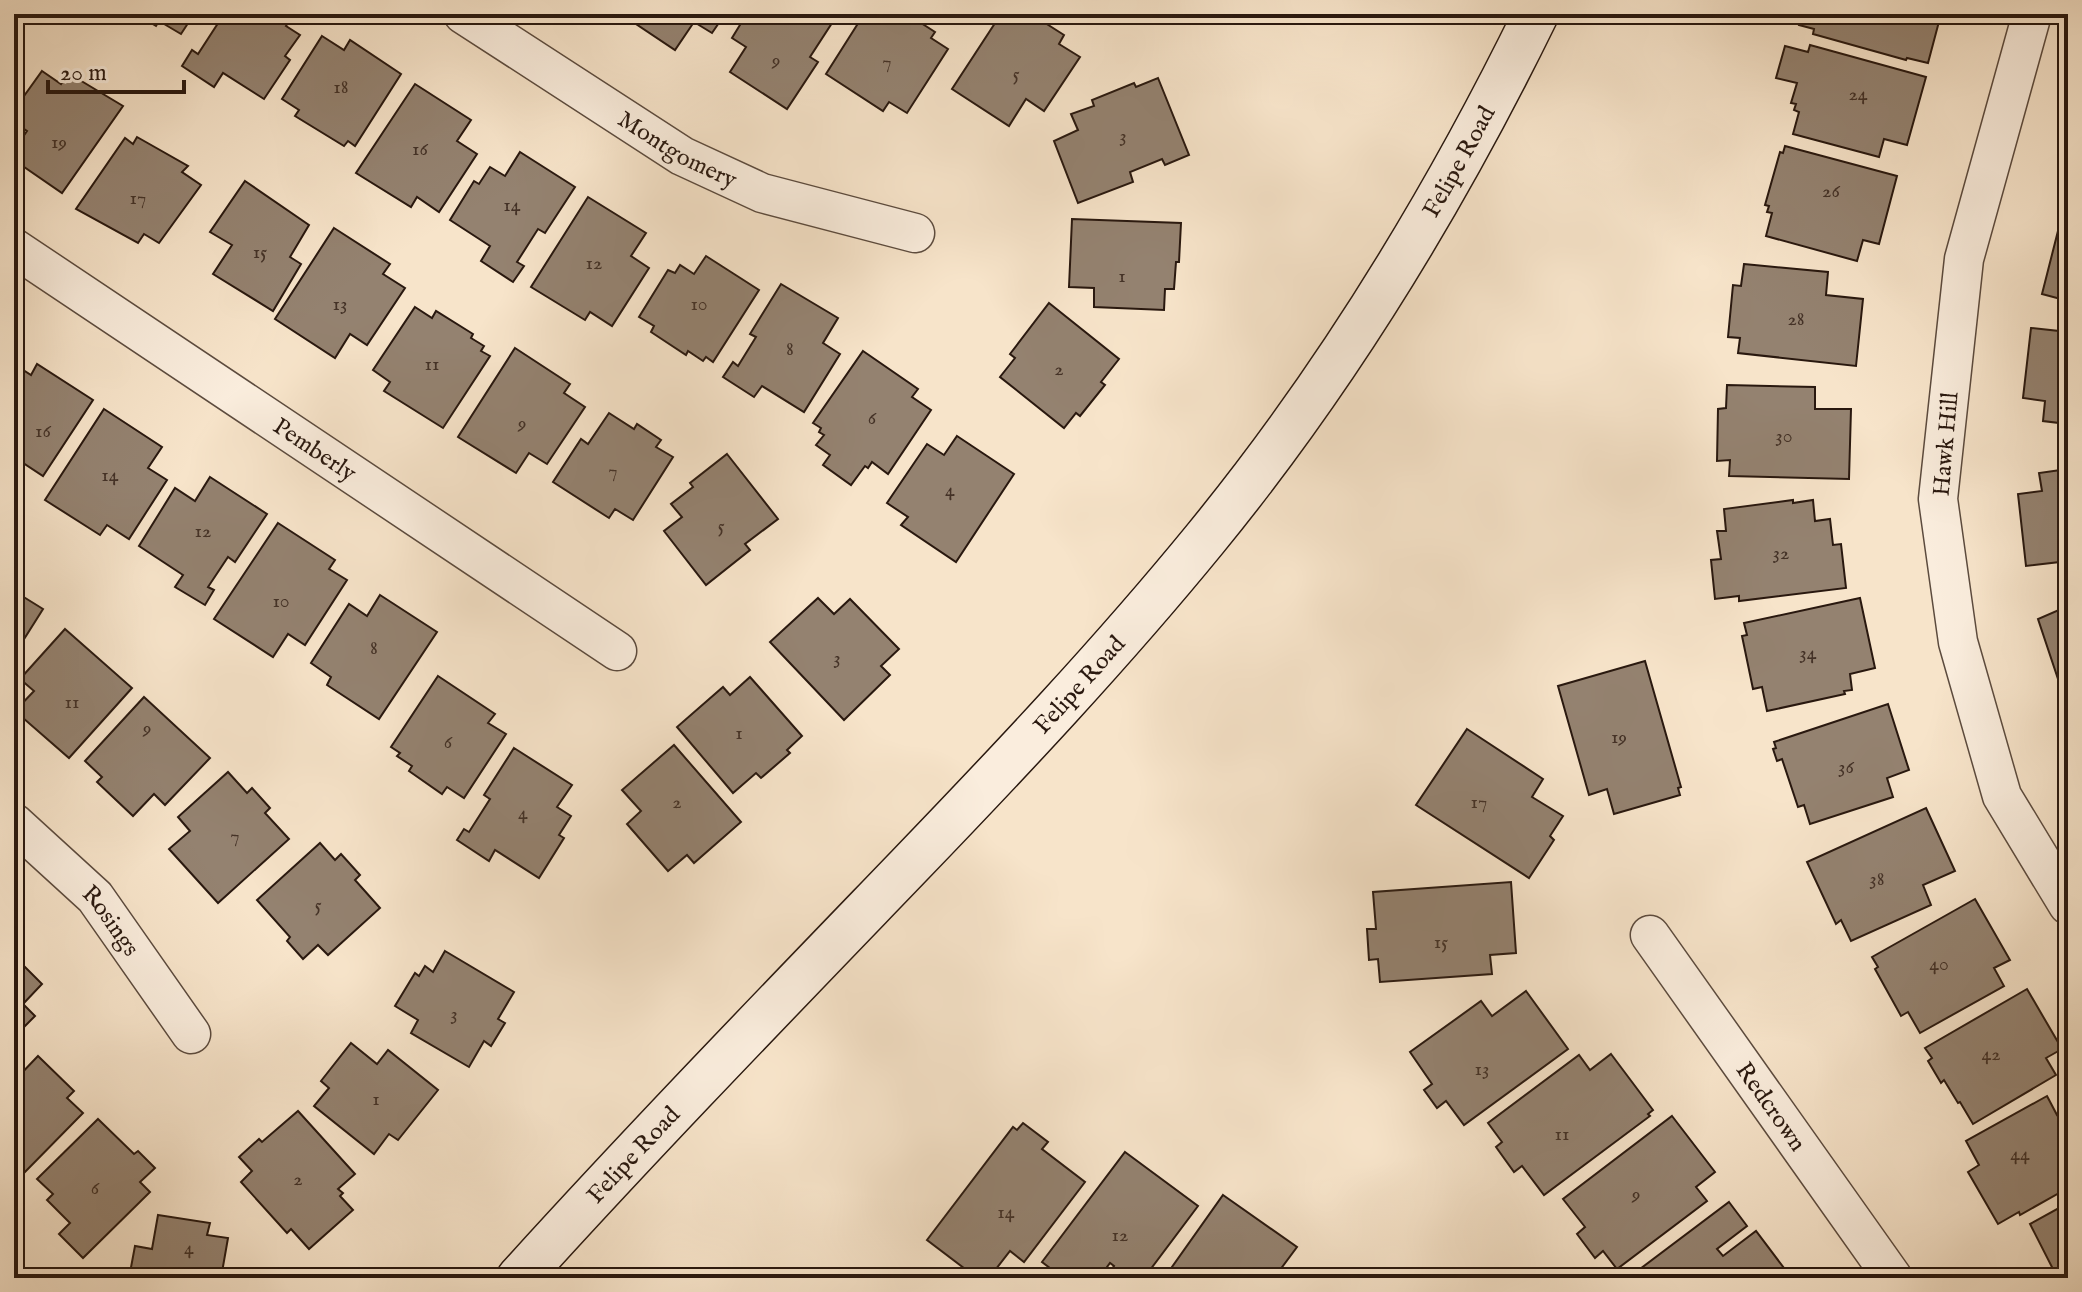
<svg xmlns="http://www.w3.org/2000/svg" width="2082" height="1292" font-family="'IM FELL English',serif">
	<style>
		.building { fill: #948270; stroke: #29180f; stroke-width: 2 }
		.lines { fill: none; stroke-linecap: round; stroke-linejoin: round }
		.minor-casing { stroke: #5c4b3e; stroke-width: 41 }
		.secondary-casing { stroke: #29180f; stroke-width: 47 }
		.minor { stroke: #faeddd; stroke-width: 38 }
		.secondary { stroke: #faeddd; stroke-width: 44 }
		.labels { text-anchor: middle; stroke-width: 7; stroke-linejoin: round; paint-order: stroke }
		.number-label { font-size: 20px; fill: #443227 }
		.street-label { font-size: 24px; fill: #29180f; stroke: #faeddd }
	</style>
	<rect width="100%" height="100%" fill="#f7e4ca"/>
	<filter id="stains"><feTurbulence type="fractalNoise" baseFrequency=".0025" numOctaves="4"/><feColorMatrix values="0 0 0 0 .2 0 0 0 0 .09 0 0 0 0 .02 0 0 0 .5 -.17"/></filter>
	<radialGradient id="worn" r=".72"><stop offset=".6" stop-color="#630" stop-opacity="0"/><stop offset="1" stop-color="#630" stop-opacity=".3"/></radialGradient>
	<g class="building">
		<path d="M136 14H194L181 34 159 21 156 26Z"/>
		<path d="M224 14H294L286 26 300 35 285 56 290 60 264 99 223 73 214 87 182 66 192 50 198 54Z"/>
		<path d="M621 14H725L712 33 694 22 675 50Z"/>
		<path d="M741 14H817L832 23 810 57 818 62 787 109 730 72 746 47 732 38 743 20 739 17Z"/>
		<path d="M864 14H898L901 16 902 14H907L935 32 931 38 948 49 907 113 889 102 883 111 826 74Z"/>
		<path d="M1001 14H1031L1064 35 1059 44 1080 57 1044 111 1026 99 1009 126 952 89Z"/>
		<path d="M1802 14H1941L1928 63 1907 58 1906 60 1813 34 1814 29 1799 25Z"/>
		<path d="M322 36 344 50 350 40 401 74 355 146 348 141 344 146 295 116 299 110 282 99Z"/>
		<path d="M1810 45 1926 77 1907 145 1884 139 1879 157 1793 134 1799 112 1794 110 1796 104 1791 103 1797 83 1776 78 1785 46 1808 52Z"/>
		<path d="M14 58 23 62 14 76Z"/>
		<path d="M42 71 61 84 68 73 123 106 62 193 14 160V150L27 131 14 122V110Z"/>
		<path d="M1158 78 1189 155 1165 165 1162 159 1130 172 1133 182 1078 203 1054 141 1078 130 1071 114 1094 106 1092 100 1134 83 1136 87Z"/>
		<path d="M415 84 471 120 457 141 477 154 439 212 417 197 411 207 356 173Z"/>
		<path d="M137 137 188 166 182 172 201 185 159 243 144 234 138 243 76 209 125 138 133 144Z"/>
		<path d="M1785 146 1897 176 1879 244 1863 240 1857 261 1766 236 1772 213 1767 212 1769 206 1765 205 1780 152 1783 153Z"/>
		<path d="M520 152 575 187 545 233 538 229 517 262 524 266 513 282 481 261 490 246 450 220 474 181 479 184 490 167 505 176Z"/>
		<path d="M245 181 309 225 290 257 301 264 273 311 213 274 232 245 210 232Z"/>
		<path d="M588 197 646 233 631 256 649 268 612 326 590 312 585 320 531 287Z"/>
		<path d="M1072 219 1181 223 1179 262H1176L1174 289H1165L1164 310 1094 307V288L1069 287Z"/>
		<path d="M2059 227 2068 229V301L2042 294Z"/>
		<path d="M334 228 390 264 383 274 405 288 367 345 350 334 335 358 275 319Z"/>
		<path d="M706 256 759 290 713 362 706 357 703 361 688 351 686 355 651 332 654 326 639 317 668 270 675 273 680 265 694 274Z"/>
		<path d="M1744 264 1828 272 1826 295 1863 299 1856 366 1738 353 1740 338 1728 337 1733 285 1741 286Z"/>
		<path d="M781 284 838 318 823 343 840 354 804 412 762 386 754 397 723 377 733 362 738 366 756 337 750 334Z"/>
		<path d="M1049 303 1119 359 1101 382 1105 385 1080 416 1076 413 1064 428 1000 377 1015 358 1010 354Z"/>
		<path d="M415 307 432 318 436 311 473 334 471 338 484 346 481 351 490 356 443 428 384 391 390 382 373 370Z"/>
		<path d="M2031 328 2068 332V424L2043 421 2045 401 2023 398Z"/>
		<path d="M515 348 570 384 564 393 585 407 547 464 529 453 516 473 458 437Z"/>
		<path d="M863 351 918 389 912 397 931 410 888 474 872 462 868 468 865 466 851 485 823 465 830 455 816 445 824 435 819 432 821 428 813 423Z"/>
		<path d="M14 364 31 375 37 364 93 400 43 476 20 461 18 465 14 462Z"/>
		<path d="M1727 385 1815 387V409H1851L1849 479 1729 476 1730 460 1717 461 1718 409 1726 408Z"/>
		<path d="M104 409 162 447 148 468 167 480 129 539 107 525 100 535 45 500Z"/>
		<path d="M609 413 634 429 637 424 661 440 656 447 673 457 633 520 615 509 609 518 553 482 581 439 588 444Z"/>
		<path d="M957 436 1014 474 956 562 901 525 908 517 887 503 927 444 944 455Z"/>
		<path d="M727 454 778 519 745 544 750 550 706 585 664 531 682 517 671 504 693 487 690 483Z"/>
		<path d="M2068 469V561L2026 566 2018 494 2042 491 2039 473Z"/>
		<path d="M210 477 267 514 235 562 228 557 208 587 214 590 205 605 175 587 183 575 139 546 175 488 195 501Z"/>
		<path d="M1793 500V503L1813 500 1815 521 1830 519 1833 545 1841 544 1846 588 1739 601V596L1715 599 1711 560 1721 559 1717 531H1726L1724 509Z"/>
		<path d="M278 523 335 560 329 569 347 580 305 645 288 634 273 657 214 619Z"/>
		<path d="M14 591 43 609 14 655Z"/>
		<path d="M380 595 437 632 379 719 327 685 331 677 311 663 349 604 367 616Z"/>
		<path d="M818 598 834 614 850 599 899 649 881 666 890 675 844 720 770 642Z"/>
		<path d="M1860 598 1875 668 1850 674 1852 690 1844 691 1845 694 1767 711 1762 687 1753 689 1742 636 1747 635 1744 623Z"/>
		<path d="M2068 606V682L2060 685 2038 619Z"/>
		<path d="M65 629 132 688 69 758 15 711 34 691 20 679Z"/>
		<path d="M1645 661 1681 787 1678 788 1680 795 1614 814 1607 789 1589 795 1558 686Z"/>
		<path d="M438 676 495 714 488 723 506 734 464 798 447 787 442 794 409 771 412 766 397 756 400 753 391 747Z"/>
		<path d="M750 677 802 736 787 750 790 753 761 778 756 773 733 793 677 727 723 687 730 695Z"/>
		<path d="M144 697 210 758 165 805 154 794 133 816 97 782 102 777 85 761Z"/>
		<path d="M1888 704 1909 770 1887 778 1893 797 1810 824 1804 805 1798 807 1782 759 1777 761 1773 749 1776 748 1774 742Z"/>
		<path d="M1467 729 1543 779 1532 797 1563 816 1550 836 1554 840 1529 878 1416 805Z"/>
		<path d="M674 745 741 822 694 863 687 855 668 871 627 824 641 811 622 790Z"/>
		<path d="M514 748 572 785 557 807 571 816 559 835 564 838 539 878 495 850 489 861 457 840 464 829 469 832 490 799 484 795Z"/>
		<path d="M228 772 247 793 252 788 270 808 265 813 289 839 218 903 169 849 190 831 178 817Z"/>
		<path d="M1926 808 1955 871 1923 885 1931 905 1851 941 1841 920 1836 924 1807 862Z"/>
		<path d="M320 843 335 860 341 854 360 875 355 880 380 908 328 955 318 945 303 959 287 941 290 937 257 900Z"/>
		<path d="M1511 882 1516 953 1490 955 1492 974 1380 982 1378 959 1369 960 1367 929H1376L1373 892Z"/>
		<path d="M1975 899 2010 960 1994 968 2004 986 1920 1033 1908 1012 1901 1016 1875 969 1878 967 1872 957Z"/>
		<path d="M445 951 514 992 498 1019 505 1023 491 1046 484 1041 469 1067 411 1033 418 1020 395 1006 415 973 419 976 425 966 433 972Z"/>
		<path d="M14 956 42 984 23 1004 35 1016 14 1037Z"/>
		<path d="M2027 989 2062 1049 2046 1058 2056 1075 1973 1124 1960 1102 1958 1103 1944 1080 1941 1083 1928 1061 1932 1058 1925 1048Z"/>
		<path d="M1526 991 1568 1049 1464 1125 1446 1101 1437 1108 1424 1090 1432 1084 1410 1052 1481 1001 1492 1016Z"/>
		<path d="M351 1043 377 1064 388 1050 438 1090 398 1140 389 1134 374 1154 314 1106 329 1088 321 1081Z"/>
		<path d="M1611 1054 1653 1110 1648 1114 1650 1116 1544 1195 1522 1166 1514 1172 1496 1147 1502 1142 1488 1123 1579 1055 1590 1070Z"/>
		<path d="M38 1056 74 1091 67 1098 83 1113 22 1175 14 1166V1079L15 1080Z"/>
		<path d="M2047 1096 2057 1115 2068 1108V1188L2020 1215 2019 1212 1998 1224 1968 1172 1979 1165 1966 1141Z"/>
		<path d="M298 1111 355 1174 338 1189 343 1193 340 1196 353 1210 309 1249 291 1229 287 1233 241 1182 252 1171 239 1157 259 1139 262 1142Z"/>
		<path d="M1672 1116 1715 1172 1696 1187 1707 1201 1617 1269 1603 1251 1595 1258 1577 1234 1585 1227 1563 1199Z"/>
		<path d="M98 1119 134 1154 138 1151 155 1168 140 1182 150 1192 83 1258 59 1234 70 1223 47 1200 53 1194 37 1179Z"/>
		<path d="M1023 1123 1048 1142 1042 1149 1085 1182 1024 1262 1010 1251 989 1278H977L927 1240 1013 1127 1017 1130Z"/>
		<path d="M1125 1152 1198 1206 1144 1278H1109L1107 1276 1114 1266 1110 1263 1099 1278H1063L1042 1262Z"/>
		<path d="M1223 1195 1297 1247 1274 1278H1173L1167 1274Z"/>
		<path d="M1729 1202 1747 1226 1717 1249 1723 1256 1756 1231 1787 1272 1779 1278H1628Z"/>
		<path d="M2068 1203V1278H2050L2052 1277 2050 1273 2054 1271 2030 1224Z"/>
		<path d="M158 1215 210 1223 207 1235 228 1238 221 1278H129L135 1246 152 1249Z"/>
	</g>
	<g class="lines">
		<g class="minor-casing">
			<g id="minor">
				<path id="s1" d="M463 14 682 156 762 193 915 233"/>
				<path d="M2032 14 1964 259 1938 499 1958 642 2002 796 2068 905"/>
				<path id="s2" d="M14 248 617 651"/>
				<path id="s3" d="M14 823 95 897 191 1034"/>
				<path id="s4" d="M1650 935 1893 1278"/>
			</g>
		</g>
		<g class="secondary-casing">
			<g id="secondary">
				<path id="s5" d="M519 1278C646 1138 777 1003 908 867 1010 761 1111 654 1205 539 1336 379 1445 200 1536 14"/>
			</g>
		</g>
		<use href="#minor" class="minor"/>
		<use href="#secondary" class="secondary"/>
	</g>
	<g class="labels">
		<g class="number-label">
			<text x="776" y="66">9</text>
			<text x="887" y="68">7</text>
			<text x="1016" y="80">5</text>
			<text x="341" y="93">18</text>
			<text x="1858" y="100">24</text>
			<text x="1123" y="142">3</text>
			<text x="59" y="148">19</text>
			<text x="420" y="155">16</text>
			<text x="1831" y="197">26</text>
			<text x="138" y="204">17</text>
			<text x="512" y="211">14</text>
			<text x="260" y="258">15</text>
			<text x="594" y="269">12</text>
			<text x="1122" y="282">1</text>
			<text x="340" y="310">13</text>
			<text x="699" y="310">10</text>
			<text x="1796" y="325">28</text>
			<text x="790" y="355">8</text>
			<text x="432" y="370">11</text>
			<text x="1059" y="375">2</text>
			<text x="872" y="424">6</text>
			<text x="522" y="429">9</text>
			<text x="43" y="437">16</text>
			<text x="1784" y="442">30</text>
			<text x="613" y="477">7</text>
			<text x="110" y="481">14</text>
			<text x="950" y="496">4</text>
			<text x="721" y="532">5</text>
			<text x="203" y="537">12</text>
			<text x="1781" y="559">32</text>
			<text x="281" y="607">10</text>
			<text x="374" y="654">8</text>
			<text x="1808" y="659">34</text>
			<text x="837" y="664">3</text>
			<text x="72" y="708">11</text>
			<text x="147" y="734">9</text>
			<text x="739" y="739">1</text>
			<text x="1619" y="743">19</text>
			<text x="448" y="748">6</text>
			<text x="1846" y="773">36</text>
			<text x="677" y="808">2</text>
			<text x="1479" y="808">17</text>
			<text x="523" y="819">4</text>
			<text x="235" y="842">7</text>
			<text x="1877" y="885">38</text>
			<text x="318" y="911">5</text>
			<text x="1441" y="948">15</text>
			<text x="1939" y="970">40</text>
			<text x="454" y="1020">3</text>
			<text x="1991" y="1060">42</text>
			<text x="1482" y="1075">13</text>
			<text x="376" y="1105">1</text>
			<text x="1562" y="1140">11</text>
			<text x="2020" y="1160">44</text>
			<text x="298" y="1185">2</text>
			<text x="95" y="1194">6</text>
			<text x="1636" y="1200">9</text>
			<text x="1006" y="1218">14</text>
			<text x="1120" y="1241">12</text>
			<text x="189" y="1254">4</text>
		</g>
		<g class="street-label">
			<text dy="8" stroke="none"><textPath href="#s1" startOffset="254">Montgomery</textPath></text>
			<text dy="8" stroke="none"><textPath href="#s5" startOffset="1464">Felipe Road</textPath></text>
			<text transform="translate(1945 444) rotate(-85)" y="8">Hawk Hill</text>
			<text dy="8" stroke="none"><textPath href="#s2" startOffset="362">Pemberly</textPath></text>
			<text dy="8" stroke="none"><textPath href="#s5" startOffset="816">Felipe Road</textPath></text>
			<text dy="8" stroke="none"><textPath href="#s3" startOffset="138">Rosings</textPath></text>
			<text dy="8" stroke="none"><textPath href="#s4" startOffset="210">Redcrown</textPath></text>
			<text dy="8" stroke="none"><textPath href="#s5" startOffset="168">Felipe Road</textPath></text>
		</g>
	</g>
	<rect width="2082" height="1292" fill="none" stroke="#f7e4ca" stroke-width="48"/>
	<rect x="16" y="16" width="2050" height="1260" fill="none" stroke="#29180f" stroke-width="4"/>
	<rect x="24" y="24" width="2034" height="1244" fill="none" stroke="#29180f" stroke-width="2"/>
	<path d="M48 80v12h136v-12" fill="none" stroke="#29180f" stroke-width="4"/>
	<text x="60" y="80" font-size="24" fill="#29180f" stroke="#faeddd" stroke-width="6" paint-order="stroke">20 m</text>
	<rect width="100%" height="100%" filter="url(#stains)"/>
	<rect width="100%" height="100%" fill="url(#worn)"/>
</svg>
